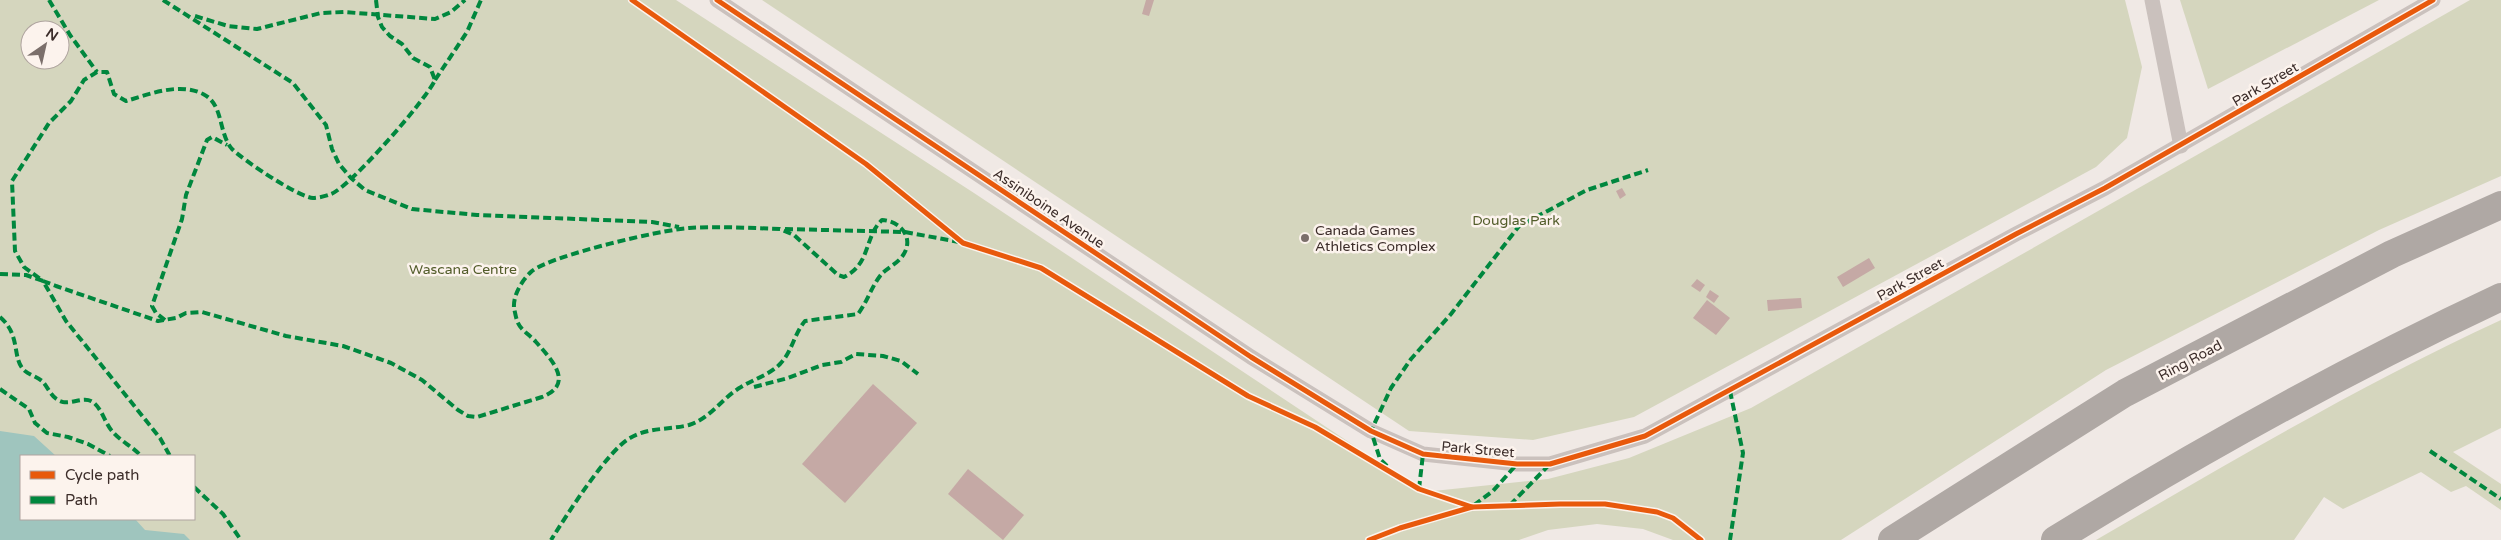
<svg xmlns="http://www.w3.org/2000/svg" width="2501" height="540" font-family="'Varela Round',sans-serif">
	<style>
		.green { fill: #d5d6be; fill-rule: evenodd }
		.water { fill: #9fc5be }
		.building { fill: #c5a9a5 }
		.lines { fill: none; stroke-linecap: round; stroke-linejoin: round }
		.minor { stroke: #cac1bd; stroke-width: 15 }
		.motorway { stroke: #afa8a4; stroke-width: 28 }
		.quiet { stroke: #00873e; stroke-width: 4; stroke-dasharray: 8 4; stroke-linecap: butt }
		.cycleway-casing { stroke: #fcf3ed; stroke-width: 8 }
		.cycleway { stroke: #e8590c; stroke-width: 5 }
		.poi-dot { fill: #7b6f6b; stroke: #fcf3ed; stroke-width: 2 }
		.labels { text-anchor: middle; stroke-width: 5; stroke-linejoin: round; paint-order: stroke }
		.street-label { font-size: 14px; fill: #3c2d2a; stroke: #fcf3ed }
		.park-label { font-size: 14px; fill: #535d2b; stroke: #fcf3ed }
		.poi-label { font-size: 14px; fill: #3c2d2a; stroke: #fcf3ed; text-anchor: start }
	</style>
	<rect width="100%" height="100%" fill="#f0e9e5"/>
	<g class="green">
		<path d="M0 0H676L974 193 1424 492 1548 479 1629 458 1751 408 2470 0H2501V176L2379 230 2106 370 1841 540H1673L1643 529 1597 524 1548 530 1519 540H0ZM30 30H60V60H30ZM21 456H194V519H21Z"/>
		<path d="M762 0H2125L2142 67 2127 138 2096 167 1634 417 1533 440 1409 431Z"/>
		<path d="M2180 0H2379L2208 89Z"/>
		<path d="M2501 320V428L2453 452 2501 484V510L2466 486 2451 492 2421 472 2343 509 2324 497 2294 540H2096C2229 463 2362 384 2501 320Z"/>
	</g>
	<path class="water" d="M0 431 34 436 56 456H21V519H135L145 530 184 534 190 540H0Z"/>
	<g class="building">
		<path d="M1146 0H1154L1149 16 1142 14Z"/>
		<path d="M1622 188 1626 195 1620 199 1616 191Z"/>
		<path d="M1869 258 1875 268 1843 287 1837 277Z"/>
		<path d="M1697 279 1705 285 1700 292 1691 286Z"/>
		<path d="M1710 290 1719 296 1714 303 1706 297Z"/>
		<path d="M1801 298 1802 308 1768 311 1767 300Z"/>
		<path d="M1707 300 1730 318 1716 335 1693 318Z"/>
		<path d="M873 384 917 423 845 503 802 464Z"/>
		<path d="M968 469 1024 515 1003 540 948 494Z"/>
	</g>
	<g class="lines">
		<g class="minor">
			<path d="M717 0 1251 357 1371 431 1423 454 1517 464H1550L1645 436 2016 234 2105 188 2433 0"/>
			<path d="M2152 0 2181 146"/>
		</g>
		<g class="motorway">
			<path d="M1892 540 2125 393 2392 254 2501 205"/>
			<path d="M2055 540C2199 451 2347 369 2501 297"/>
		</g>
		<g class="quiet">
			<path d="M49 0 70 35 97 72"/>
			<path d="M163 0 293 83 326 125 332 149 339 164 351 178 365 190 412 209 477 215 652 222 679 227"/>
			<path d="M376 0 378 17 382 27 390 36 402 44 413 58 430 67 435 80C426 100 350 187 331 194 327 196 317 198 313 198 298 197 243 160 232 149 218 133 224 104 203 94 179 82 150 94 126 101L114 94 107 72H97L84 80 71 101 49 123 12 181 15 251 24 267 43 281 56 286 158 321 176 318 186 313 202 312 286 336 343 346 391 363 422 380 458 410 468 416 477 417 542 397C575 384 552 360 536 342 531 336 521 330 518 323 516 319 515 312 514 308 513 295 522 280 532 271 553 255 660 230 689 228 719 226 750 228 780 229L794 235 838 275 844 277C871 264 864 237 882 220 902 221 916 240 901 258 895 265 885 269 880 276 871 288 867 302 858 314L805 321C794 334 792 352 780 364 769 375 754 379 741 387 722 398 711 418 689 425 669 430 649 427 630 438 608 450 566 516 551 540"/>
			<path d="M195 16 228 26 257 29 321 13 344 12 435 19 451 12 465 0"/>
			<path d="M435 80 467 32 481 0"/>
			<path d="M785 229 905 232 959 242"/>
			<path d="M0 274 26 275 43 281 66 321 160 438 170 456"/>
			<path d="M0 317C22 336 11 359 25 371 30 375 37 377 42 381 49 388 51 399 63 402 73 404 84 396 93 402 102 409 105 423 112 431 120 441 132 446 141 456"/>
			<path d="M165 320 156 313 152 306 182 219 186 195 207 140 212 137 227 145"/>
			<path d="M754 387 788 378 822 365 841 362 856 354 883 356 901 361 918 374"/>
			<path d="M0 389 29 409 35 423 47 433 68 437 88 444 110 456"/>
			<path d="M1730 391 1743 453 1730 540"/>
			<path d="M2430 451 2501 499"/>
			<path d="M1387 466 1380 459 1371 431 1391 388 1411 359 1451 314 1519 226 1587 190 1648 170"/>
			<path d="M194 487 223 514 241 540"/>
			<path d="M1419 489 1423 454"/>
			<path d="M1474 505 1493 491 1517 464"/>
			<path d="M1510 505 1550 464"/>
		</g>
		<g class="cycleway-casing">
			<g id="cycleway">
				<path d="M632 0 866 164 963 243 1041 268 1248 396 1315 427 1419 489 1472 507"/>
				<path d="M717 0 1251 357 1371 431 1423 454 1517 464H1550L1645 436 2016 234 2105 188 2433 0"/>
				<path d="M1369 540 1400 528 1472 507 1560 504H1605L1657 512 1673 518 1701 540"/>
			</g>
		</g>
		<use href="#cycleway" class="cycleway"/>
	</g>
	<circle class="poi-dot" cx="1305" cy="238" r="5"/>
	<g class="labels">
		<g class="street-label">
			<text transform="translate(2265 84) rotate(-30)" y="5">Park Street</text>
			<text transform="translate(1049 208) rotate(34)" y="5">Assiniboine Avenue</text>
			<text transform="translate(1910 279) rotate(-29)" y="5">Park Street</text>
			<text transform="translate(2190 360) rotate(-28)" y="5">Ring Road</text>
			<text transform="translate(1478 449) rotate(5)" y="5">Park Street</text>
		</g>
		<g class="park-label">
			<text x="1516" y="225">Douglas Park</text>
			<text x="463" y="274">Wascana Centre</text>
		</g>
		<g class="poi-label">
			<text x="1315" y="235">Canada Games<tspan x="1315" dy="16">Athletics Complex</tspan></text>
		</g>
	</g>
	<rect x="20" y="455" width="175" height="65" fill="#fcf3ed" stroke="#afa49f"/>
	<rect x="30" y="471" width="25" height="8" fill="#e8590c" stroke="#afa49f"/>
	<text x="65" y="480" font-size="15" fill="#3c2d2a">Cycle path</text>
	<rect x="30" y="496" width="25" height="8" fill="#00873e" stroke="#afa49f"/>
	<text x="65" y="505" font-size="15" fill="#3c2d2a">Path</text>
	<g transform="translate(45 45) rotate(34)"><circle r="24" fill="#fcf3ed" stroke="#afa49f"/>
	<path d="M0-4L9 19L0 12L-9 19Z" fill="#7b6f6b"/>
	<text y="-8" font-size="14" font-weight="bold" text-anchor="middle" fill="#3c2d2a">N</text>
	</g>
</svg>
